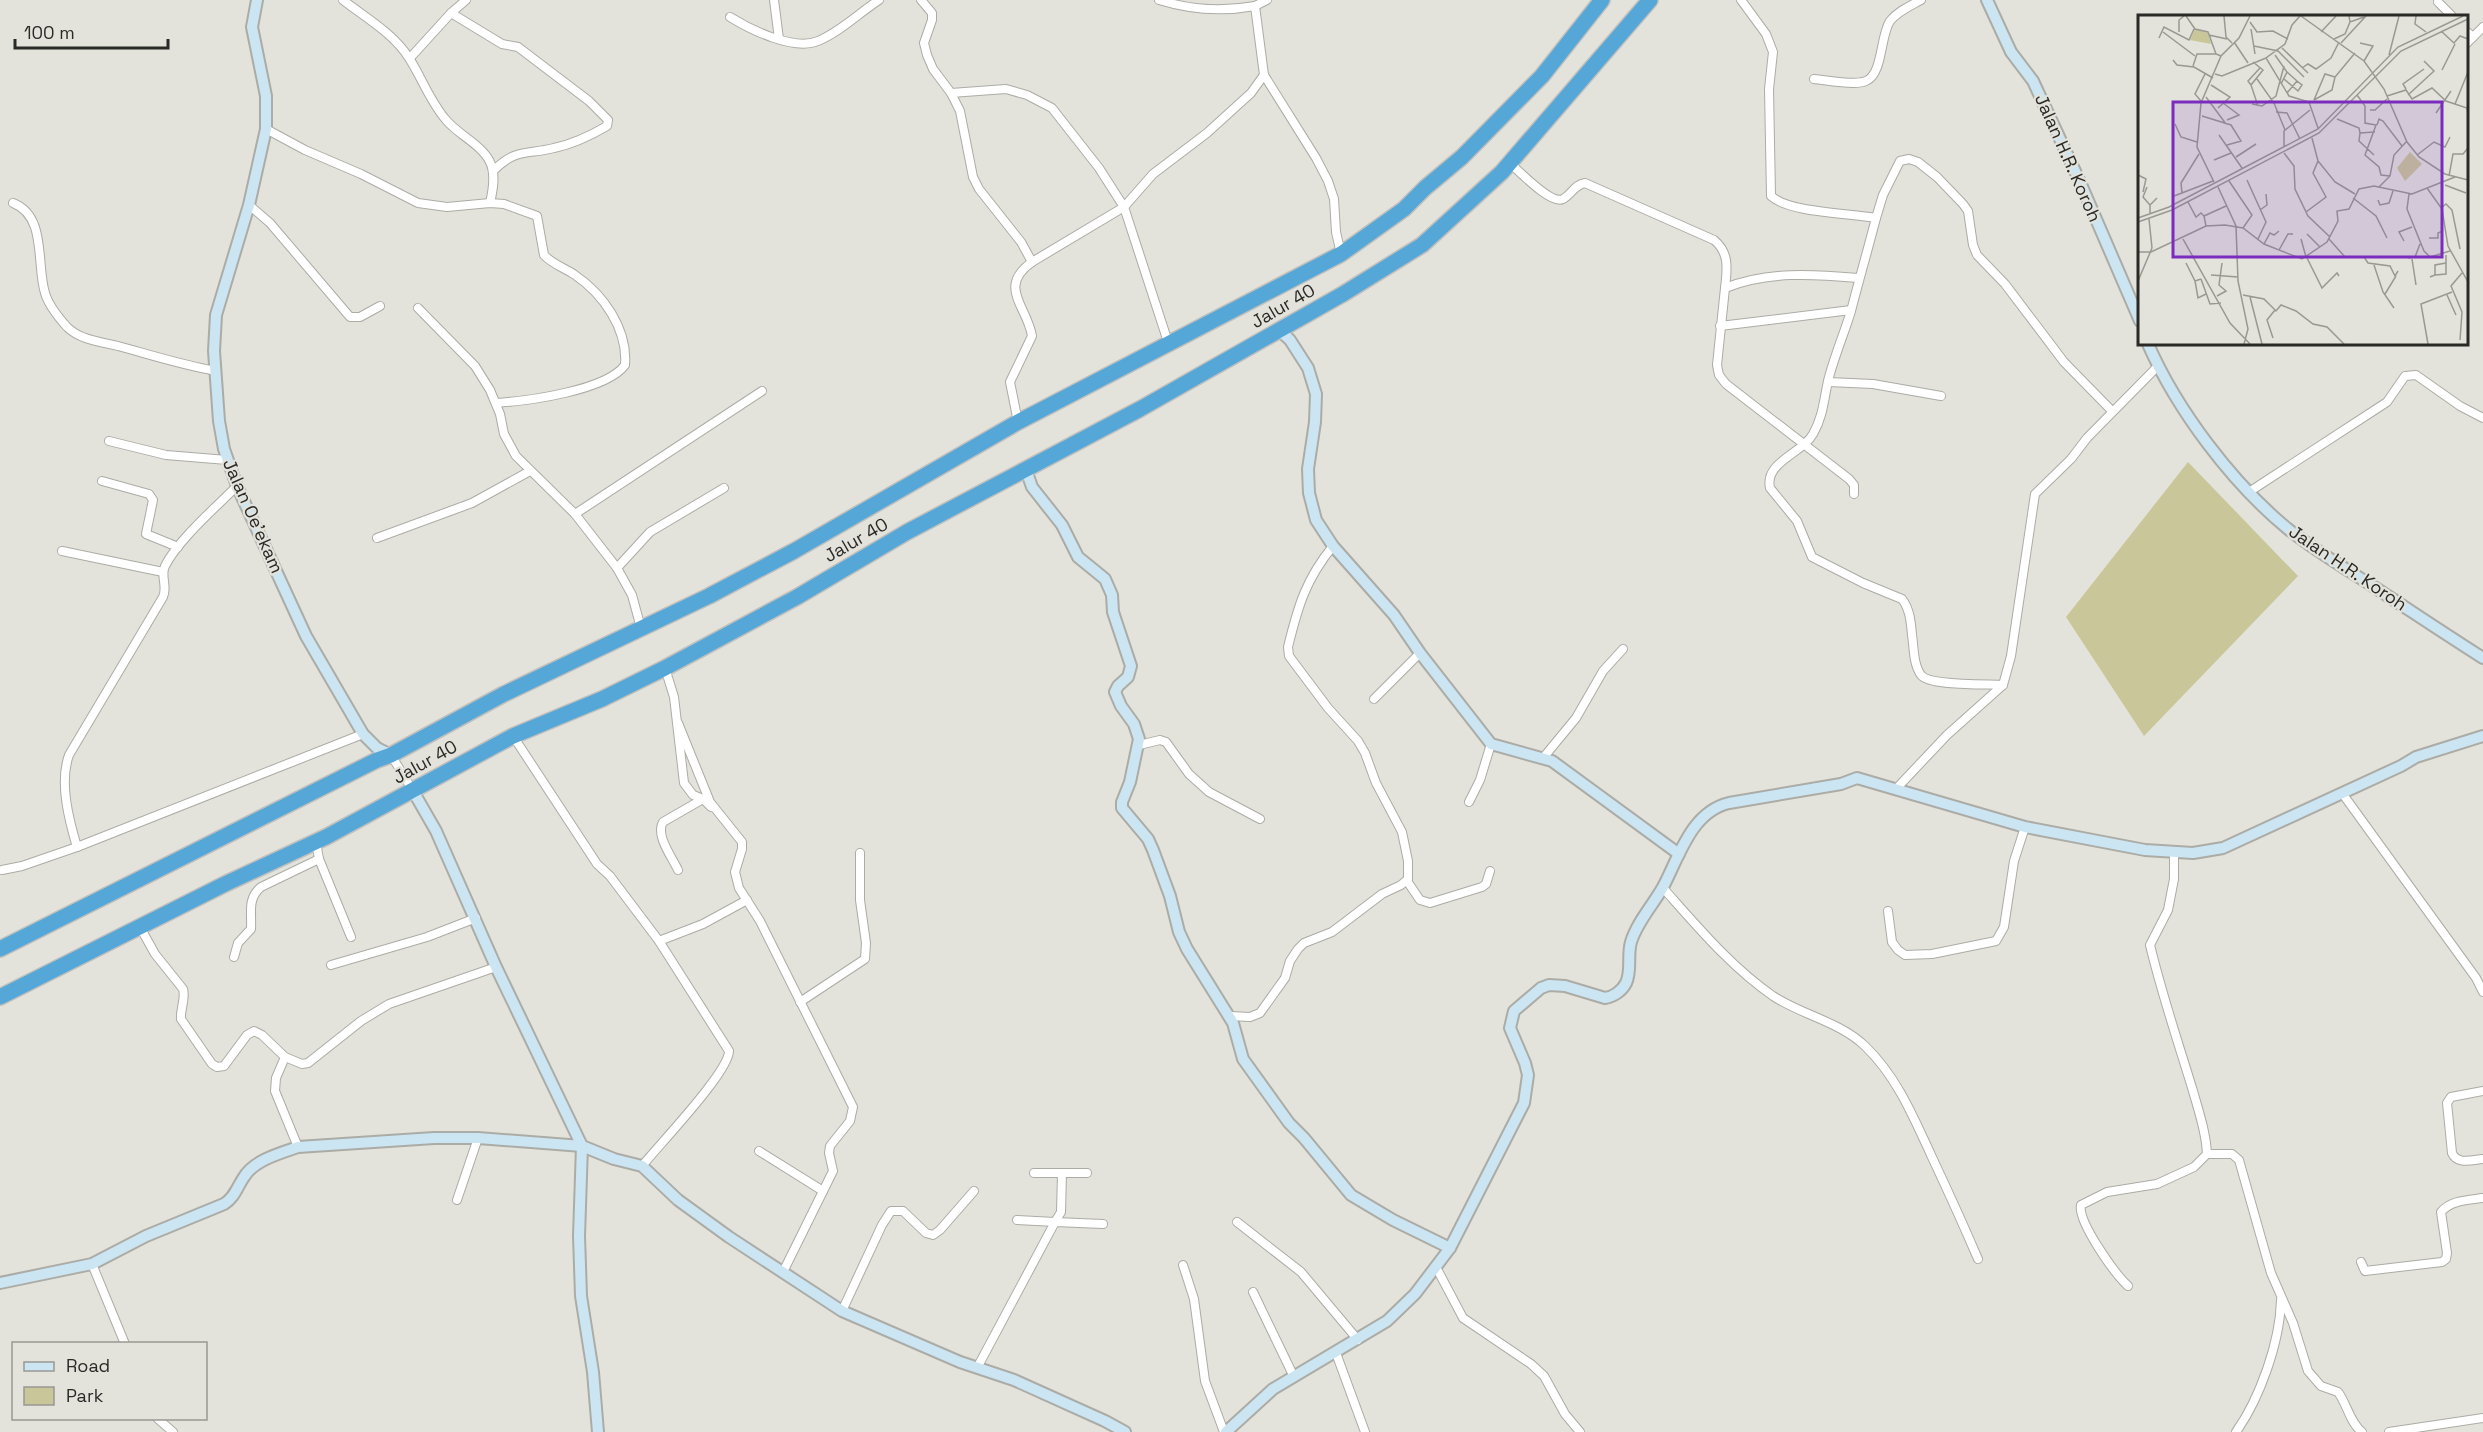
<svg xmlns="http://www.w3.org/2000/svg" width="2483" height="1432" font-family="'Space Grotesk',sans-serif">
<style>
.green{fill:#c9c799}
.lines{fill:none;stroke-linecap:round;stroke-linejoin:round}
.street-casing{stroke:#acaca6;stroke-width:10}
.secondary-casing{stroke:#acaca6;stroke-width:14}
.highway-casing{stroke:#bfbfbe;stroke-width:18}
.street{stroke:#fff;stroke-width:8}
.secondary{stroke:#cce5f3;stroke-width:10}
.highway{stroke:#55a7d8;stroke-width:15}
.labels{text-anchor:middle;stroke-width:4.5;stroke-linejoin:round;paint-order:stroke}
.street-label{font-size:18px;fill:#292926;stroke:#e3e3dc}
.inset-road{fill:none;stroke:#999993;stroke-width:1.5}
.view{fill:#7b2cbf;fill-opacity:0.15;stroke:#7b2cbf;stroke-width:3}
.inset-edge{fill:none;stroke:#292926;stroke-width:3}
</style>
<rect width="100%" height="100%" fill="#e3e3dc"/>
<polygon class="green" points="2188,462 2298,576 2144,736 2066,617"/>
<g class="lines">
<g class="street-casing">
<g id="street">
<path d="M343 0C366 18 393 33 409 58 422 78 430 102 447 121 459 135 482 145 490 162 496 174 493 190 490 203"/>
<polyline points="774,0 779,39"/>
<polyline points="921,0 932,13 932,20 924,43 927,55 933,69 951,93 960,111 973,177 979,189 1021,242 1032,262"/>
<path d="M1159 0C1191 10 1222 12 1255 6L1264 75 1316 158 1328 181 1334 199 1336 232 1341 254"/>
<path d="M1741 0 1766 34 1773 52 1769 89 1771 196C1790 213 1849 213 1876 218 1868 249 1859 280 1851 311 1844 334 1834 357 1828 381 1824 399 1823 417 1813 434 1803 453 1764 462 1770 488L1797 521 1812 557 1863 583 1902 599C1910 609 1911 623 1912 635 1914 647 1913 664 1921 675 1928 686 1988 684 2003 685"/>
<polyline points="2438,2 2452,16"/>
<polyline points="1255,6 1267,0"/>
<path d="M451 13 502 44 518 47 589 101 608 120 607 126C590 136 573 144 554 148 526 155 516 148 493 171"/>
<path d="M730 17C751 30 794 51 818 41 840 32 859 13 879 0"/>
<polyline points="2466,31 2473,37"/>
<polyline points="2466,44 2483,27"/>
<polyline points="410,58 451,13 466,0"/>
<path d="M1814 79C1827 80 1855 86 1866 81 1883 74 1880 36 1890 21 1898 11 1910 6 1921 0"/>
<polyline points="951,93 1006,89 1027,95 1052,108 1099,168 1124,207 1168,342"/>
<path d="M266 129 305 150 361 174 418 203 447 207 490 203 504 204 537 216 544 255C552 264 565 268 575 275 603 294 628 329 625 365 606 391 526 401 496 403"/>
<path d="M1510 163C1519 171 1551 205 1563 199 1572 194 1574 185 1585 183L1714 240C1730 253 1727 270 1725 288"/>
<path d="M13 203C47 216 36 264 45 293 48 304 59 318 67 327 80 340 101 342 118 346 151 355 182 365 216 371"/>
<polyline points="249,205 270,223 350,317 360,317 380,306"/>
<polyline points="1876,218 1883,195 1900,161 1909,159 1918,162 1937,177 1963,204 1968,211 1973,245 1977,255 2005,284 2064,362 2112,411"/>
<polyline points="418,308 475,366 490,390 500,414 504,434 516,456 575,514 617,568 632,595 641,628"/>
<polyline points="1720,326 1851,310"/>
<polyline points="1828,382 1873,384 1941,396"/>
<path d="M1018 422 1010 382 1032 336C1027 306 997 287 1032 262L1124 207 1153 174 1207 133 1251 93 1264 75"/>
<polyline points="109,441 166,455 227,460"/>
<polyline points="102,481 149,494 153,500 146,534 178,547"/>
<polyline points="2249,492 2387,402 2405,376 2416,375 2460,406 2483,418"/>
<path d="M1854 494V485L1849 479 1726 384 1719 375 1717 365 1725 288C1768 271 1813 274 1858 278"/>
<polyline points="575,514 762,391"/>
<polyline points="377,538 472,503 530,471"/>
<polyline points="62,551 163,572"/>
<polyline points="617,568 650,532 724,488"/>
<polyline points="665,668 674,697 684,783 693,795 703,799 711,807"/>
<polyline points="1374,699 1420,653"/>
<polyline points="678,723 710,802 742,842 742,849 735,872 739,888 760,921 853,1107 850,1121 830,1146 829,1153 833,1171 783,1272"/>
<path d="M513 736 597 864 610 876 659 941 729 1051C729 1072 658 1146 642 1166"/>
<polyline points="1139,745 1160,740 1166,742 1189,774 1209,792 1260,819"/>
<polyline points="391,755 413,791"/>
<polyline points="1543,758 1576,718 1603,671 1623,649"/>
<polyline points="1896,789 1947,735 2003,685 2011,656 2035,494 2071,459 2087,438 2158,366"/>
<polyline points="2342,793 2476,978 2483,992"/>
<polyline points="1469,802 1480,780 1491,744"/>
<polyline points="316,842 319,859 351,937"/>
<path d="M77 847C69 820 59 783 69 755L163 597C168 587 160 576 165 566 178 540 216 507 237 486"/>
<path d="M2174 853V879L2168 910 2150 945C2162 995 2178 1042 2193 1091 2199 1112 2206 1133 2207 1154H2232L2239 1160 2271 1273 2293 1323 2308 1371 2321 1386 2338 1392C2347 1404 2350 1423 2362 1432"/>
<polyline points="2,870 22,866 77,847 363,734"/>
<path d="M678 870C672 857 655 835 663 822L703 799"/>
<polyline points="1407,881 1420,900 1430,903 1482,887 1486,884 1490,871"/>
<path d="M1663 888C1697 926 1731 967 1773 996 1802 1015 1840 1022 1865 1046 1897 1077 1913 1116 1931 1155 1947 1189 1963 1224 1978 1259"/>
<polyline points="1888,911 1892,942 1898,950 1905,955 1932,954 1996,941 2004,927 2014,861 2025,827"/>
<path d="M140 927 155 954 183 989C186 999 180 1009 181 1019L212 1064 217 1067 224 1066 247 1035 254 1031 262 1035 285 1057 276 1078 275 1091 298 1147"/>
<polyline points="659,941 703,924 747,900"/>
<path d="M234 957 238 943 251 929C252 912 247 899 261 887L319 859"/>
<polyline points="331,965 427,937 476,918"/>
<polyline points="800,1002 865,959 866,943 860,900 860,853"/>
<path d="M1230 1016 1250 1017 1260 1013 1285 978 1290 961 1298 949 1304 943 1332 932 1382 894 1401 885 1408 879V861L1402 832 1376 783 1365 753 1358 741 1328 708 1289 656 1288 647C1298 606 1306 579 1333 546"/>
<polyline points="285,1057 302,1064 308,1063 361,1021 389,1004 496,967"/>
<path d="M2483 1091 2451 1097 2447 1103 2452 1153C2457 1165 2472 1160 2483 1159"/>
<polyline points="759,1151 823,1191"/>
<polyline points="1034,1173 1087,1173"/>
<polyline points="457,1200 478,1138"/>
<polyline points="1017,1220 1055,1222 1061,1212 1062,1173"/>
<polyline points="1237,1222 1301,1272 1358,1340"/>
<path d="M2361 1262 2365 1271 2442 1262 2446 1259 2447 1253 2441 1212C2451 1200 2469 1200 2483 1198"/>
<polyline points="92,1264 125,1344"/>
<polyline points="1183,1265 1194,1299 1205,1381 1224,1432"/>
<polyline points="1436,1267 1463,1318 1531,1364 1544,1376 1565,1414 1580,1432"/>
<path d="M2128 1286C2115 1274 2077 1221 2081 1205L2107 1192 2157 1184 2194 1167 2207 1154"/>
<polyline points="1253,1292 1294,1377"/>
<polyline points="842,1311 882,1225 891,1211 903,1211 926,1233 933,1235 940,1230 974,1191"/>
<polyline points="1336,1353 1365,1432"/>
<polyline points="977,1368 1055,1222 1103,1224"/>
<polyline points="157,1418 173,1432"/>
<path d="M2236 1432C2260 1398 2280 1342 2281 1300"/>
<polyline points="2389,1432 2483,1418"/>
</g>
</g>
<g class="secondary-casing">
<g id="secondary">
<polyline points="257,0 252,27 266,96 266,129 249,205 216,315 214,351 219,421 224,449 237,486 306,636 363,734 377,748 391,755"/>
<polyline points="1987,0 2011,52 2033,81 2080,182 2140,321"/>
<polyline points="1278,329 1290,340 1308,368 1316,394 1315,422 1308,469 1309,493 1316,520 1333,546 1394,615 1420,653 1491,744 1552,761 1679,854"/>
<path d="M2148 344C2177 410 2232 483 2288 529 2314 550 2343 567 2371 585 2408 609 2445 634 2483 658"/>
<polyline points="1026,470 1032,487 1062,525 1078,557 1105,579 1112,595 1113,612 1131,666 1128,677 1118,686 1115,692 1121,706 1134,724 1139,739 1130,782 1122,802 1122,808 1148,839 1153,850 1170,896 1179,932 1187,949 1233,1023 1243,1059 1289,1123 1304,1138 1351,1195 1393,1220 1450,1248"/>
<polyline points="413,791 436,831 496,967 582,1146 579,1236 581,1296 593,1372 598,1432"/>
<path d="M0 1283 92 1264 146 1236 224 1204C235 1197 237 1187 244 1177 254 1160 281 1153 298 1147L434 1138H478L582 1146 614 1159 642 1166 678 1200 729 1237 842 1311 960 1362 1014 1380 1105 1421 1125 1432"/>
<path d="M1226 1432 1273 1389 1387 1321 1415 1294 1450 1248 1524 1103 1528 1075 1525 1063 1510 1028 1514 1011 1541 988 1549 985 1565 986 1605 998C1613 997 1622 991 1626 983 1632 971 1627 955 1631 942 1637 922 1653 905 1663 887 1679 857 1691 812 1729 803L1841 784 1857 778 2025 827 2145 850 2193 853 2223 848 2401 766 2416 757 2483 736"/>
</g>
</g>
<g class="highway-casing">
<g id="highway">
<polyline points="0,949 377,760 391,755 504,694 709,596 794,551 1018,422 1341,254 1404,209 1425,188 1462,157 1542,76 1602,0"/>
<polyline points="0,997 225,884 326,837 513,736 602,699 665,668 797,597 907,532 1140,409 1343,294 1422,245 1502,172 1650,0"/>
</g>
</g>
<use href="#street" class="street"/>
<use href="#secondary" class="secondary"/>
<use href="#highway" class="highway"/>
</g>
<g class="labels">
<g class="street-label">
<text transform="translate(2068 158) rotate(66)" y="6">Jalan H.R. Koroh</text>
<text transform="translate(1283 306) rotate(-30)" y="6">Jalur 40</text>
<text transform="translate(253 516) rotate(66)" y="6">Jalan Oe'ekam</text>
<text transform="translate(856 540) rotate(-30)" y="6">Jalur 40</text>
<text transform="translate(2348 568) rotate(34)" y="6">Jalan H.R. Koroh</text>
<text transform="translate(425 762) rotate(-29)" y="6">Jalur 40</text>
</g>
</g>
<g transform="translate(2138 15)">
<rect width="330" height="330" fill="#e3e3dc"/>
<path d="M57 14 70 18 73 29 52 25ZM272 137 284 149 267 166 259 153Z" fill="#c9c799"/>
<path class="inset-road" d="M48 1 57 14 70 17 78 39 83 41M86 1 88 22 94 28M162 1 154 10 147 29 128 43 151 81 171 87 180 113M163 1 226 46 246 74 269 127 281 142 307 159 330 165M211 1 212 7 226 2M278 1 277 9 288 17M112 7 119 17 135 16 150 24M113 14 117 39M303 16 316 28 322 21 330 24M25 17 57 41M41 17V5L46 1M183 17 198 1M71 20 89 24M21 23 26 12 51 25 56 14M196 24 207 19 212 7M96 27 110 48M203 28 228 1M222 28 235 31 226 46M116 31 140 36 166 62M144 33 170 58M137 40 149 57 143 69M251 40 261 1M35 45 39 50 56 52 75 63M115 47 125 55 113 70 120 91M55 51 59 39H78M164 53 170 49 178 54 193 43 201 27M304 55 317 29M77 59 84 61 128 43M119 64 136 88 147 115M146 64 160 76 164 70 159 66M73 70 92 82 80 93M113 70 110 66 122 53M268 74 265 69 286 54M149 78 159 66 149 57M219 80 227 91V108L238 110 227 140 241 152 243 160 252 161M270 80 296 56 286 46M249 81 268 75 274 84 294 73 308 86 329 93 330 98M68 82 88 109M176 85 194 75 197 62 217 38M176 85 187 59 197 62M63 86 57 79 67 59M85 88 101 100 89 105M114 89 124 91 138 81 146 51M317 89 330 57M232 95H237L249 84M138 97 149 98 162 124M298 98 313 76M64 101 93 110 103 126 89 130M199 104 221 113 222 118M37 109 43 122 59 127M239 110 241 104 245 106 264 131M81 120 104 153M174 123 180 146 197 167 217 179M146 132V116L172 95M146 138 156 151 157 174 170 201 192 222M236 140 221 126 222 118 237 117M279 140 296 127 307 132 312 122M98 142 118 129M76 145 93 138M0 160 8 164 5 177M311 161 315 139H325L330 133M109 165 128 207 120 224M91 166 114 200 105 213M76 167 59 132 63 88 83 41 101 23 112 1M307 170 328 178M9 172 5 182 12 190M80 172 98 211 100 266 110 314 106 329M241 172 252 161 256 140 269 126M289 173 304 194 310 231 330 267M44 178 43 168 61 139M271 179 269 194 286 236 292 242 312 236M36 181 75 166M215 183 238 201 249 223M240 185 242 190 251 188 255 176M50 187 58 202 63 198 66 201 68 211M303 193 308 189 314 195 322 234M122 195 129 190 128 179M168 197 188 182 175 158 180 146M12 199V190L19 183M66 201 88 191M0 203 31 192 180 114 260 32 325 1M0 207 34 195 181 118 263 36 330 4M169 219 182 232M291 223H300V218L305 216M45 224 92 308 112 329M163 224 168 242M191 224 207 242H226L230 248 252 251 257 261 260 256M266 226 261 217 274 212M126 229 132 218 136 220 141 216M141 235 150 219H155M0 237H13L68 211 87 210 105 213 126 229 164 244 189 227 200 206 199 196 211 194 221 174 236 171 274 179 317 162M168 241 184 273 199 258 201 261M270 243 277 242 282 229M274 244 278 270M48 248 57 266M236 250 245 277 256 293M73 260 100 262M297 260 308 259V240M292 262 297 260V250L308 248M63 264 72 289 83 288M63 264 57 266 60 283 68 279M0 266 14 233 11 204M247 279 258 261M105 280 126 284 138 296 143 290 158 296 175 309 189 312 206 329M309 280 318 300M79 281 88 276 81 270 84 248M112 282 124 329M135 323 129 305 137 295M322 325 324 297 313 271 324 258M290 329 283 289 314 277"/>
<path class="view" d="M35 87H304V242H35Z"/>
<rect width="330" height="330" class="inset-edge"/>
</g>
<rect x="12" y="1342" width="195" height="78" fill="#e3e3dc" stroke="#999993" stroke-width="1.5"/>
<rect x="24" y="1362" width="30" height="9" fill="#cce5f3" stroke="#999993" stroke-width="1.5"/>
<text x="66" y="1372" font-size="18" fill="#292926">Road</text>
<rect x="24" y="1387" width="30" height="18" fill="#c9c799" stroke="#999993" stroke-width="1.5"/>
<text x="66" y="1402" font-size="18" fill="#292926">Park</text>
<path d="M15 39v9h153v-9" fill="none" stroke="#292926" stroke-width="3"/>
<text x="24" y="39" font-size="18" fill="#292926" stroke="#e3e3dc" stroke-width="4.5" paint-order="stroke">100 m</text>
</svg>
